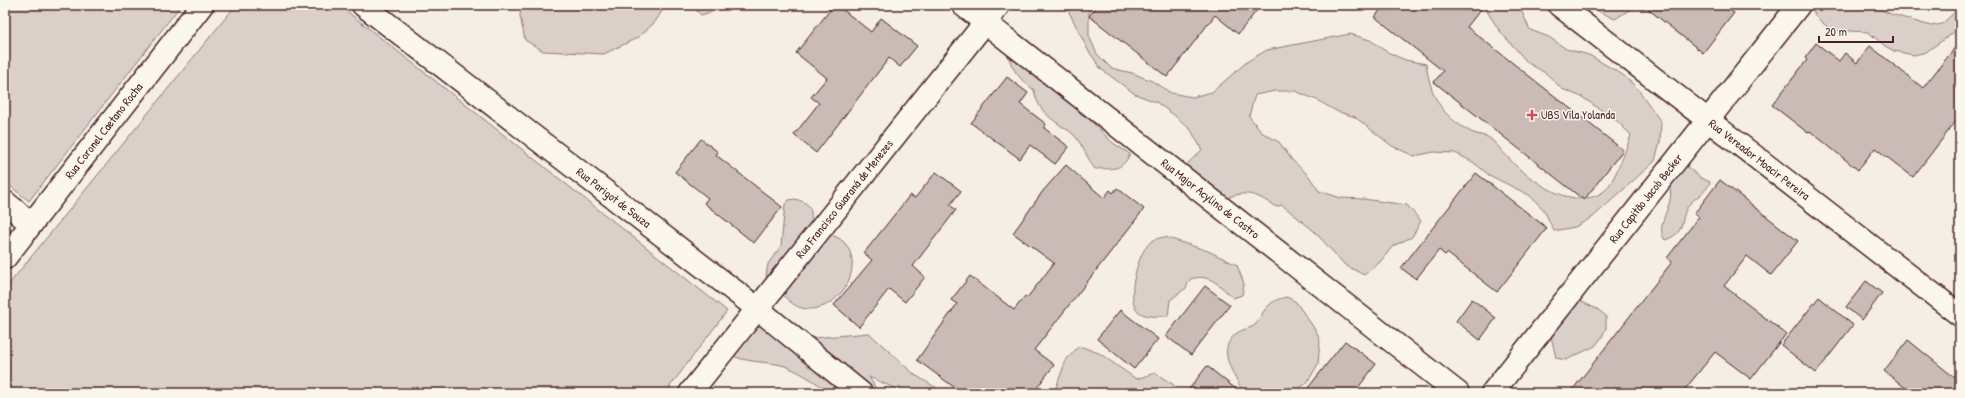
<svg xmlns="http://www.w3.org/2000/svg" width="1965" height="398" font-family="'Patrick Hand',sans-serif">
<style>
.green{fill:#dbd0c9;stroke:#92787a}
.building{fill:#cabbb6;stroke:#4a1f2b}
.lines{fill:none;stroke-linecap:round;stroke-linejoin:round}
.minor-casing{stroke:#4a1f2b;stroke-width:25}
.minor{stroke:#fbf7ec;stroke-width:22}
.poi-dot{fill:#d1495b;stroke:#fbf7ec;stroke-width:1.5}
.labels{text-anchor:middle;stroke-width:3;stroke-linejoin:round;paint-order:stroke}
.poi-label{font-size:12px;fill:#4a1f2b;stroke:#fbf7ec;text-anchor:start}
.street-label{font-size:12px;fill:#4a1f2b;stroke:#fbf7ec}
</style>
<rect width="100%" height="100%" fill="#f4eee4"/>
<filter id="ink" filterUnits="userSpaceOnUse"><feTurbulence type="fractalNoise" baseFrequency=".025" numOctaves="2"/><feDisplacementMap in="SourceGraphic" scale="8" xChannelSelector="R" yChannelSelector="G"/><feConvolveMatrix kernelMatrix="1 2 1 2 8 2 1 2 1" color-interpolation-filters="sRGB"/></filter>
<g filter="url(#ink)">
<g class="green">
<polygon points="5,5 181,5 29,201 5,182"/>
<polygon points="236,5 339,5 727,311 665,393 5,393 5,289"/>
<polygon points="521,5 666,5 655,22 639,37 604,54 543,51 525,40 520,16"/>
<polygon points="691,5 721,5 721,9 701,15"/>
<path d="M1062 5H1089V36L1097 54 1111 68 1132 73 1152 81 1171 93 1192 97 1212 92 1248 61 1267 50 1350 34 1370 40 1387 52 1405 60 1426 64C1431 96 1440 115 1471 132 1477 135 1486 135 1491 139 1500 148 1507 157 1516 166 1537 184 1575 211 1603 192 1613 186 1627 147 1631 135L1616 120 1582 97 1562 89 1547 74 1528 63 1499 30 1483 5H1524L1522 12 1530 30 1549 37 1566 49 1589 55 1623 75 1638 89 1661 122 1660 142 1655 161 1593 217 1575 227 1554 231 1544 210 1529 195 1489 175 1473 162 1455 153 1434 152 1414 156 1392 146 1355 117 1336 111 1317 100 1295 91H1275L1255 95 1249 116 1261 132 1279 142 1292 160 1308 175 1319 191 1341 198 1363 199 1407 205 1421 221 1412 237 1393 246 1380 262 1364 275 1345 265 1314 231 1282 205 1276 207C1253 192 1246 190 1221 200L1189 179 1186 165 1202 150 1191 130 1174 115 1156 102 1135 94 1101 69 1088 50 1069 12Z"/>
<polygon points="1590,5 1633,5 1634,7 1615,19 1596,10"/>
<polygon points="1812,5 1869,5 1891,14 1931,26 1942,24 1960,7 1960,28 1926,52 1914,55 1894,51 1885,46 1868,32 1831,30 1815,16"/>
<path d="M1014 52 1073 105 1081 114 1089 119 1113 143 1130 154C1121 172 1113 168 1095 169 1087 158 1083 145 1074 135 1068 129 1061 127 1056 122 1043 113 1037 105 1034 90 1021 80 1012 71 1008 55Z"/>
<path d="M1682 163 1701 178 1710 182C1706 194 1695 196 1688 206 1679 220 1687 233 1665 240 1653 224 1677 204 1669 186Z"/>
<path d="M795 199C821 206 804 216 817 227 826 235 840 235 847 246 865 274 833 316 802 308 793 306 786 298 780 292 775 287 769 282 766 276L768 264 781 246 785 204 789 200Z"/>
<path d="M1165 237 1208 251 1237 265 1244 284 1242 295 1233 298C1219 285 1210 273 1190 279L1186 288 1170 300 1168 316C1159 316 1147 318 1139 312 1125 301 1137 258 1147 246 1152 239 1158 238 1165 237Z"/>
<path d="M1287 297 1296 302 1316 331 1320 341 1318 364 1307 383 1292 393H1243C1235 373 1214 351 1237 333 1242 329 1251 329 1256 324 1258 322 1259 319 1261 316 1267 305 1274 299 1287 297Z"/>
<polygon points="1575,299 1597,309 1606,316 1606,328 1602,337 1595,346 1566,360 1556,358 1551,336 1546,327"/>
<path d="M764 323 791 340 869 333 915 375 945 393H906L869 377 875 387 874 393H825L824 388C812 380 798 371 785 366 769 361 743 363 730 354L748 325Z"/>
<polygon points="1079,346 1099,353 1136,379 1155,373 1174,385 1170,393 1113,393 1104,389 1096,393 1054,393 1066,360"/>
</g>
<g class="building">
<polygon points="834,5 837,5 871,32 881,18 917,46 900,67 889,58 816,153 794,135 819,103 811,97 827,78 796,53"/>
<polygon points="1098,5 1261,5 1238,34 1215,15 1167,77 1089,16"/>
<polygon points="1384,5 1484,5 1467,27 1623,150 1584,200 1434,82 1443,71 1375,17"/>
<polygon points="1643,5 1723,5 1734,13 1703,53"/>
<polygon points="1960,41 1960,116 1913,177 1875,148 1858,170 1810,131 1808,133 1772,105 1807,60 1805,58 1816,43 1839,61 1845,53 1857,63 1870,46 1923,88"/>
<polygon points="1007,77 1028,93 1020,104 1046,124 1044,128 1069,147 1055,164 1030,145 1020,159 971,123"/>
<polygon points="701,139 718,152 716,155 782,207 754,243 704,203 708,198 675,172"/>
<polygon points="1066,165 1104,198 1110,190 1113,193 1117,188 1144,209 1034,350 1054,365 1033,393 962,393 917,360 957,304 951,300 970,276 1014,310 1025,296 1027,298 1054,263 1013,233 1043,191"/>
<polygon points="936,172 961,191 950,205 956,210 913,266 925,277 905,302 889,289 859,327 834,305 872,260 864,253 910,195 915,198"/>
<polygon points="1476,173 1547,228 1497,292 1447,253 1445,255 1439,250 1416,279 1401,268"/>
<polygon points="1720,180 1798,241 1771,275 1747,256 1724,286 1786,334 1751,379 1715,352 1682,393 1570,393 1672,262 1667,258 1699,217 1694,214"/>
<polygon points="1866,281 1882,293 1862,320 1846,307"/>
<polygon points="1205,286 1230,305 1191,355 1166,336"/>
<polygon points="1819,297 1853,325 1816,373 1781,345"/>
<polygon points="1472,299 1496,318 1480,340 1456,321"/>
<polygon points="1120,310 1158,339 1134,369 1097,339"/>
<polygon points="1908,340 1960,382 1960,393 1912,393 1884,371"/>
<polygon points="1345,341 1376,364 1354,393 1304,393"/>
<polygon points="1207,366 1241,393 1186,393"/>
</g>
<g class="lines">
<g class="minor-casing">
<g id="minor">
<path id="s1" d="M363 5 758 309 861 393"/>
<path id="s2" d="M963 5 1458 393"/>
<path id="s3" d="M1559 5 1960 315"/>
<polyline points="5,202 31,224"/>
<path id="s4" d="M5 258 202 5"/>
<path id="s5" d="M690 393 999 5"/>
<path id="s6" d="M1492 393 1799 5"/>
</g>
</g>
<use href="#minor" class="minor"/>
</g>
</g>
<path class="poi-dot" d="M1530 109h4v4h4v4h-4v4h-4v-4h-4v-4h4z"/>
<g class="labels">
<g class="poi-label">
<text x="1541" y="119">UBS Vila Yolanda</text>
</g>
<g class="street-label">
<text dy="4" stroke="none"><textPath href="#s4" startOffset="161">Rua Coronel Caetano Rocha</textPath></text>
<text dy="4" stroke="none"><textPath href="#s3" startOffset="253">Rua Vereador Moacir Pereira</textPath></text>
<text dy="4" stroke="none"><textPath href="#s1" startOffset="316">Rua Parigot de Souza</textPath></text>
<text dy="4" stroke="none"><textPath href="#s5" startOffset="248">Rua Francisco Guaraná de Menezes</textPath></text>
<text dy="4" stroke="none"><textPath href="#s2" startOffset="314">Rua Major Acylino de Castro</textPath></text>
<text dy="4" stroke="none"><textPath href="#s6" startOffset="248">Rua Capitão Jacob Becker</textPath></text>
</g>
</g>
<rect width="1965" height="398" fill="none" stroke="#fbf7ec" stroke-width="20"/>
<rect x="10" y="10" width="1945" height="378" fill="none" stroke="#4a1f2b" stroke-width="1.5" filter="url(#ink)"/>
<path d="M1819 36v6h74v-6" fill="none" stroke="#4a1f2b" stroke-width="2"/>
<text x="1825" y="36" font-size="12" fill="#4a1f2b" stroke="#fbf7ec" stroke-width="3" paint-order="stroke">20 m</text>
</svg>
